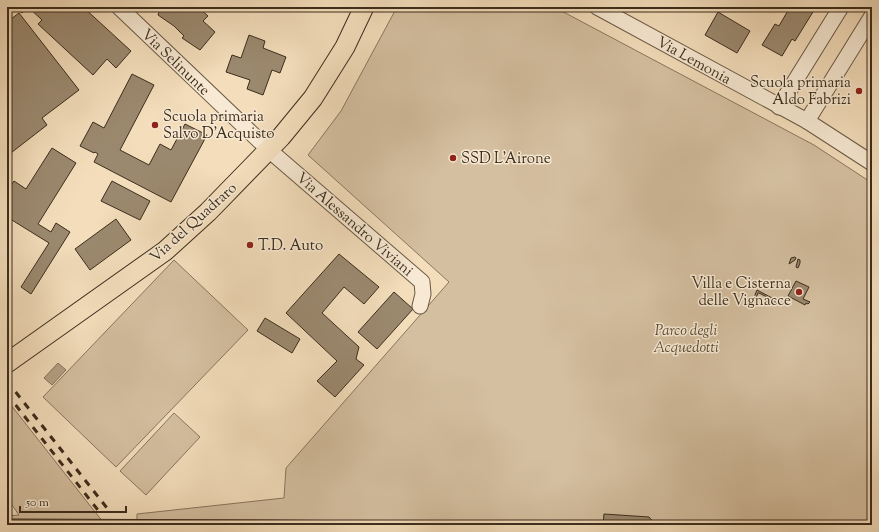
<svg xmlns="http://www.w3.org/2000/svg" width="879" height="532" font-family="'Sorts Mill Goudy',serif">
<style>
.green{fill:#d4bfa0;stroke:#88765e}
.water{fill:#b5a185;stroke:#85735b}
.building{fill:#9b896f;stroke:#3c2d1d}
.lines{fill:none;stroke-linecap:round;stroke-linejoin:round}
.minor-casing{stroke:#6a5944;stroke-width:17}
.major-casing{stroke:#3c2d1d;stroke-width:21}
.minor{stroke:#f7e9d3;stroke-width:15}
.major{stroke:#f3ddbb;stroke-width:19}
.rail{stroke:#3c2d1d;stroke-width:3;stroke-dasharray:7 7;stroke-linecap:butt}
.poi-dot{fill:#8f2418;stroke:#f7e9d3;stroke-width:1.5}
.labels{text-anchor:middle;stroke-width:3;stroke-linejoin:round;paint-order:stroke}
.street-label{font-size:15px;fill:#3c2d1d;stroke:#f7e9d3}
.poi-label{font-size:15px;fill:#3c2d1d;stroke:#f7e9d3;text-anchor:start}
.park-label{font-size:15px;font-style:italic;fill:#5a4a37;stroke:#f7e9d3}
</style>
<rect width="100%" height="100%" fill="#f3ddbb"/>
<filter id="stains"><feTurbulence type="fractalNoise" baseFrequency=".005" numOctaves="4"/><feColorMatrix values="0 0 0 0 .2 0 0 0 0 .09 0 0 0 0 .02 0 0 0 .5 -.17"/></filter>
<radialGradient id="worn" r=".72"><stop offset=".6" stop-color="#630" stop-opacity="0"/><stop offset="1" stop-color="#630" stop-opacity=".3"/></radialGradient>
<g class="green">
<polygon points="397,7 554,7 814,145 872,183 872,525 137,525 137,514 284,498 286,468 449,282 308,155 341,111"/>
<polygon points="174,260 248,330 116,467 43,397"/>
<polygon points="7,400 99,517 107,525 7,525 7,516 19,515 7,498"/>
<polygon points="174,413 200,437 146,495 120,471"/>
</g>
<polygon class="water" points="58,363 66,370 52,385 44,378"/>
<g class="building">
<polygon points="15,7 27,7 22,13"/>
<polygon points="28,7 83,7 131,51 116,68 107,59 93,75 38,24 42,20"/>
<polygon points="154,7 188,7 191,10 193,7 198,7 208,16 203,21 215,32 200,50 182,38 184,36 174,26 158,15 159,12"/>
<polygon points="790,7 816,7 795,41 792,39 782,56 762,45 775,24 779,26"/>
<polygon points="718,12 750,31 737,53 705,35"/>
<polygon points="19,13 79,90 42,118 47,125 7,156 7,22"/>
<polygon points="249,35 265,41 263,48 286,57 280,73 272,70 263,95 247,89 250,80 226,72 232,55 241,58"/>
<polygon points="132,74 154,85 120,150 149,165 160,144 171,150 185,124 207,135 171,202 94,162 98,154 95,152 94,153 80,146 93,122 104,128"/>
<polygon points="52,148 76,163 38,224 51,232 56,223 70,232 31,294 21,287 49,243 7,217 7,192 14,181 26,189"/>
<polygon points="112,181 150,201 140,220 101,201"/>
<polygon points="116,219 131,240 90,270 75,249"/>
<polygon points="339,254 379,287 364,304 344,287 322,313 359,347 356,359 364,365 335,397 317,381 337,361 286,313"/>
<polygon points="795,257 796,258 795,260 789,264 791,258"/>
<polygon points="798,259 800,260 800,263 798,268 796,267"/>
<polygon points="796,281 809,287 803,299 810,302 808,304 806,303 805,305 788,296"/>
<polygon points="757,290 774,299 775,298 777,299 774,305 771,303 772,302 768,299 767,297 759,293 758,293 756,298 754,297"/>
<polygon points="394,292 413,309 377,349 358,332"/>
<polygon points="265,318 300,339 292,353 257,331"/>
<polygon points="604,514 649,517 656,525 603,525"/>
<polygon points="7,519 267,520 383,521 383,525 7,524"/>
<polygon points="383,521 432,525 383,525"/>
</g>
<g class="lines">
<g class="minor-casing">
<g id="minor">
<polyline points="119,7 269,150 422,282 423,294 420,306"/>
<polyline points="597,7 807,121 872,163"/>
<polyline points="779,107 841,7"/>
<polyline points="807,121 872,16"/>
</g>
</g>
<g class="major-casing">
<polyline id="major" points="7,363 165,251 208,212 281,137 313,98 345,47 364,7"/>
</g>
<use href="#minor" class="minor"/>
<use href="#major" class="major"/>
<g class="rail">
<polyline points="7,381 107,508"/>
<polyline points="7,394 101,514"/>
</g>
</g>
<g class="poi-dot">
<circle cx="859" cy="91" r="4"/>
<circle cx="155" cy="125" r="4"/>
<circle cx="453" cy="158" r="4"/>
<circle cx="250" cy="245" r="4"/>
<circle cx="799" cy="292" r="4"/>
</g>
<g class="labels">
<g class="street-label">
<text transform="translate(694 60) rotate(29)" y="5">Via Lemonia</text>
<text transform="translate(176 62) rotate(44)" y="5">Via Selinunte</text>
<text transform="translate(193 222) rotate(-42)" y="5">Via del Quadraro</text>
<text transform="translate(355 224) rotate(41)" y="5">Via Alessandro Viviani</text>
</g>
<g class="poi-label">
<text x="851" y="87" text-anchor="end">Scuola primaria<tspan x="851" dy="17">Aldo Fabrizi</tspan></text>
<text x="163" y="121">Scuola primaria<tspan x="163" dy="17">Salvo D'Acquisto</tspan></text>
<text x="461" y="163">SSD L'Airone</text>
<text x="258" y="250">T.D. Auto</text>
<text x="791" y="288" text-anchor="end">Villa e Cisterna<tspan x="791" dy="17">delle Vignacce</tspan></text>
</g>
<g class="park-label">
<text x="686" y="335">Parco degli<tspan x="686" dy="17">Acquedotti</tspan></text>
</g>
</g>
<rect width="879" height="532" fill="none" stroke="#f3ddbb" stroke-width="24"/>
<rect x="8" y="8" width="863" height="516" fill="none" stroke="#3c2d1d" stroke-width="2"/>
<rect x="12" y="12" width="855" height="508" fill="none" stroke="#3c2d1d"/>
<path d="M20 506v6h106v-6" fill="none" stroke="#3c2d1d" stroke-width="2"/>
<text x="26" y="506" font-size="12" fill="#3c2d1d" stroke="#f7e9d3" stroke-width="3" paint-order="stroke">50 m</text>
<rect width="100%" height="100%" filter="url(#stains)"/>
<rect width="100%" height="100%" fill="url(#worn)"/>
</svg>
